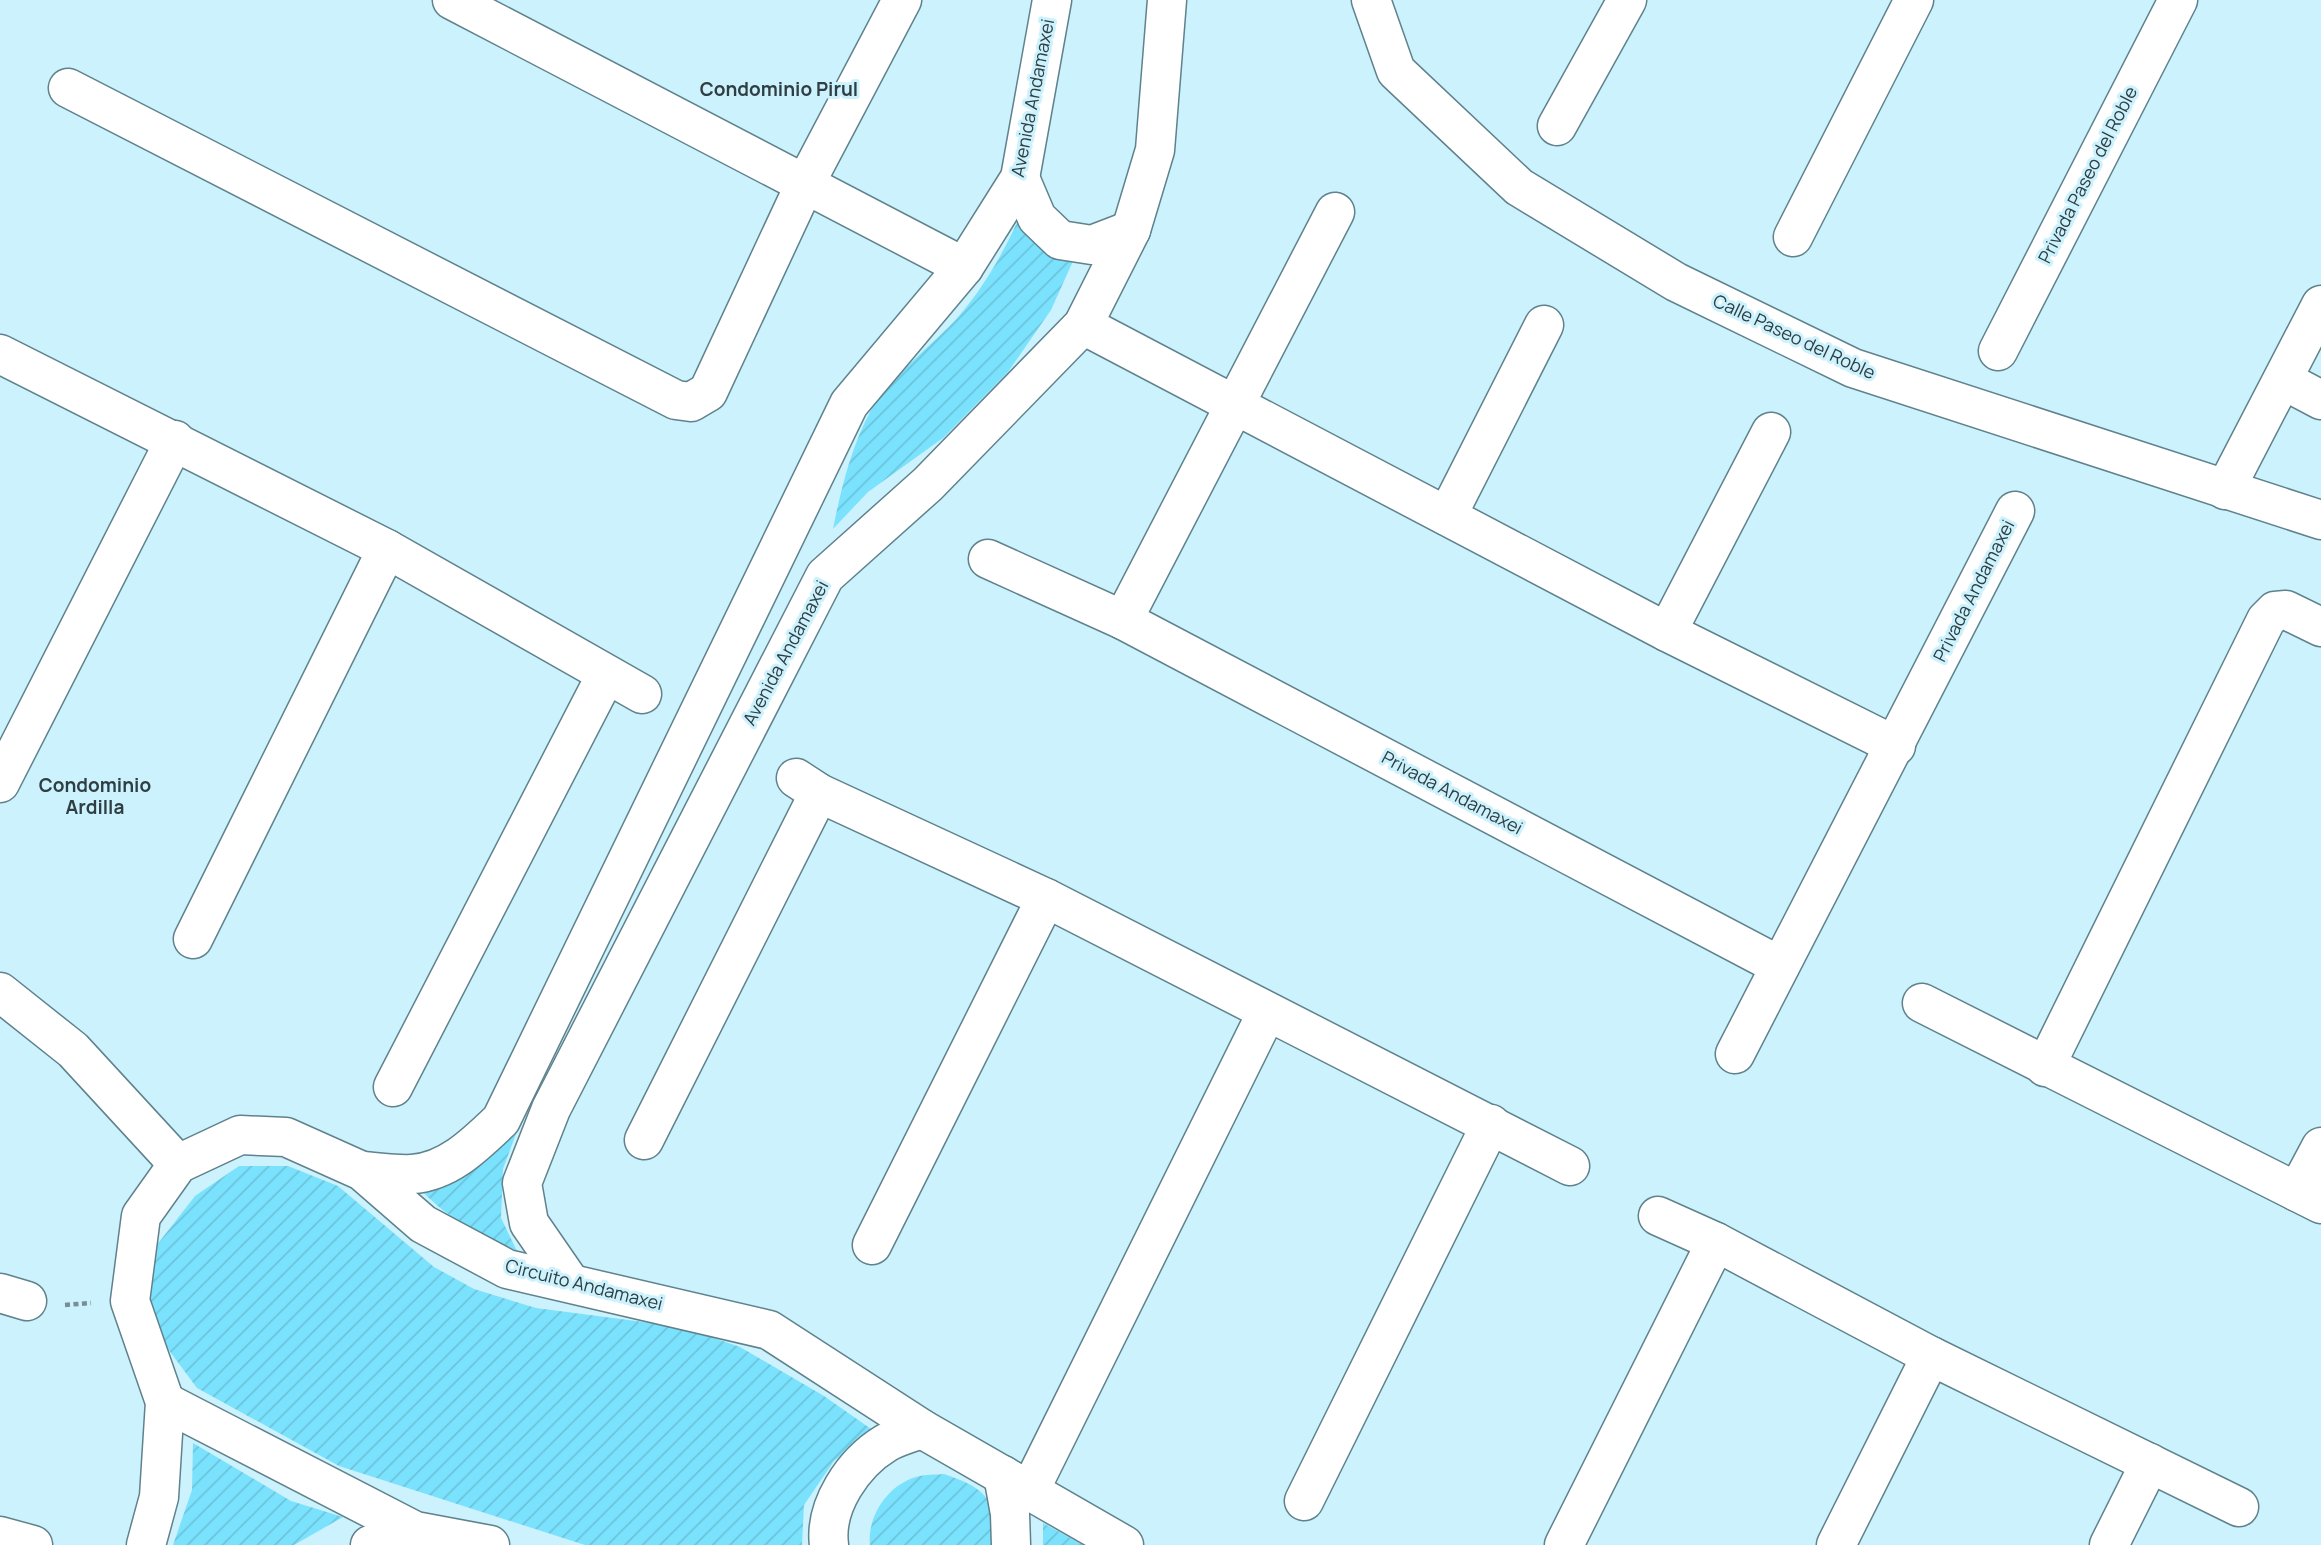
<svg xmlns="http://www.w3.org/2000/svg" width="2321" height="1545" font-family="Manrope,sans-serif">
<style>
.garden{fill:url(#garden-furrows)}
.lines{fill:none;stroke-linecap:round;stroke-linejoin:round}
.minor-casing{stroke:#5f828c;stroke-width:41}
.tertiary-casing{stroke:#5f828c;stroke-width:41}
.path{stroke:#768f96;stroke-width:4.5;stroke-dasharray:5 3.5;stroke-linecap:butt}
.minor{stroke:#fff;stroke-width:38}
.tertiary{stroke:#fff;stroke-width:38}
.labels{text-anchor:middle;stroke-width:6;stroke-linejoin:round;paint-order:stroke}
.street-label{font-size:18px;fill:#2f3e42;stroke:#ccf2fd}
.neighbourhood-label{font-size:19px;font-weight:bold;fill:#2f3e42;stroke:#ccf2fd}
</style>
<defs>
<pattern id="garden-furrows" width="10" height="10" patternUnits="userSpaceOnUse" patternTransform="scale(1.75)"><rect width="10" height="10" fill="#7be2fe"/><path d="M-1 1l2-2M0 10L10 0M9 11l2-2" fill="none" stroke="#6bc3db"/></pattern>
</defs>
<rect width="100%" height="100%" fill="#ccf2fd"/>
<g class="garden">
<path d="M1024 207 1078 250 1051 310 1008 372 943 438 868 492 833 529C841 489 851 448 870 412 888 378 932 346 958 317 986 285 1007 246 1024 207Z"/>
<path d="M517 1131 503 1169 501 1218 517 1251C479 1233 444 1218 417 1185L485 1159Z"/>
<polygon points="239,1166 288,1166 338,1186 434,1267 474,1289 536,1308 682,1327 740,1347 824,1396 874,1431 834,1461 804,1505 802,1545 585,1545 339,1466 197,1388 165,1345 147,1295 156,1246 195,1196"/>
<polygon points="193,1443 291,1501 343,1517 294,1545 173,1545 192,1490"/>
<path d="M944 1474C992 1490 990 1500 1005 1545H870C867 1516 888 1485 916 1477 925 1474 936 1475 944 1474Z"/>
<polygon points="1043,1523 1083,1545 1043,1545"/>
</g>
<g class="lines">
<g class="minor-casing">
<g id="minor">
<polyline points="452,0 964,267"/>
<polyline points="1371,0 1396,71 1519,187 1676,282 1853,368 2321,520"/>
<polyline points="68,88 676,400 691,402 708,392 804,186 902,0"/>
<polyline points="1557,126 1627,0"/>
<polyline points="1335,212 1123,620 1780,966"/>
<polyline points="1793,237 1914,0"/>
<polyline points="1083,325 1667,632 1896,746"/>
<polyline points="1998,351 2178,0"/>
<polyline points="0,354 387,549 642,694"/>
<polyline points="2283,380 2321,400"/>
<polyline points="2225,490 2321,305"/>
<polyline points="1447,516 1544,325"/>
<polyline points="988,559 1123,620"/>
<polyline points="1667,632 1771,432"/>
<polyline points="796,778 819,793 1046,898 1570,1166"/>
<polyline points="0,783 175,440"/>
<polyline points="193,939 387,549"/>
<polyline points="0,992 73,1050 178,1164"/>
<polyline points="1922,1003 2321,1204"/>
<polyline points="1735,1054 2015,511"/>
<polyline points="2045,1067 2266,620 2275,611 2286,610 2321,627"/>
<polyline points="393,1087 606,675"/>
<polyline points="644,1140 819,793"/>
<polyline points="2297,1192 2321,1147"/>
<polyline points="1658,1216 1716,1242 1931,1356 2239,1507"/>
<polyline points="872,1245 1046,898"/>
<polyline points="0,1293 27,1301"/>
<polyline points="1030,1490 1267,1012"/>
<polyline points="1304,1501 1491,1124"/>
<polyline points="0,1536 33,1545"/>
<polyline points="1564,1545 1716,1242"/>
<polyline points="1836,1545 1931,1356"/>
<polyline points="2109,1545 2150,1463"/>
</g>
</g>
<g class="tertiary-casing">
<g id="tertiary">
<polyline points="1020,178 1037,218 1060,240 1092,245 1131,230"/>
<path d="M362 1171C378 1172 396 1175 412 1174 448 1172 476 1144 501 1120L849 404 964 267 1020 178 1052 0"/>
<polyline points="569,1281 529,1223 522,1183 551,1109 825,576 928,484 1083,325 1131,230 1155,150 1167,0"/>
<polyline points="165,1402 415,1531 490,1545"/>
<polyline points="1003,1475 1010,1514 1011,1545"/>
<polyline points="146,1545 159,1497 165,1402 130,1301 141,1216 178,1164 240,1135 286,1137 362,1171 423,1224 507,1269 769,1330 922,1429 1124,1545"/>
<polyline points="370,1545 415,1531"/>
<path d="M829 1545C824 1506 853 1463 886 1443 896 1437 910 1433 922 1429"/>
</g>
</g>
<polyline class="path" points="65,1305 91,1303"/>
<use href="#minor" class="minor"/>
<use href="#tertiary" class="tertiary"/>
</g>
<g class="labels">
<g class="street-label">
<text transform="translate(1033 98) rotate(-79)" y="6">Avenida Andamaxei</text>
<text transform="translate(2088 175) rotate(-63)" y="6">Privada Paseo del Roble</text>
<text transform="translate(1794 337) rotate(25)" y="6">Calle Paseo del Roble</text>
<text transform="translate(1974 591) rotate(-63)" y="6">Privada Andamaxei</text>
<text transform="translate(786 653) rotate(-62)" y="6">Avenida Andamaxei</text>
<text transform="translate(1452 793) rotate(28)" y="6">Privada Andamaxei</text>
<text transform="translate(584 1285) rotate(14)" y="6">Circuito Andamaxei</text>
</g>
<g class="neighbourhood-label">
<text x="779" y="96">Condominio Pirul</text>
<text x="95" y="792">Condominio<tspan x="95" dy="22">Ardilla</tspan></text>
</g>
</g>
</svg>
